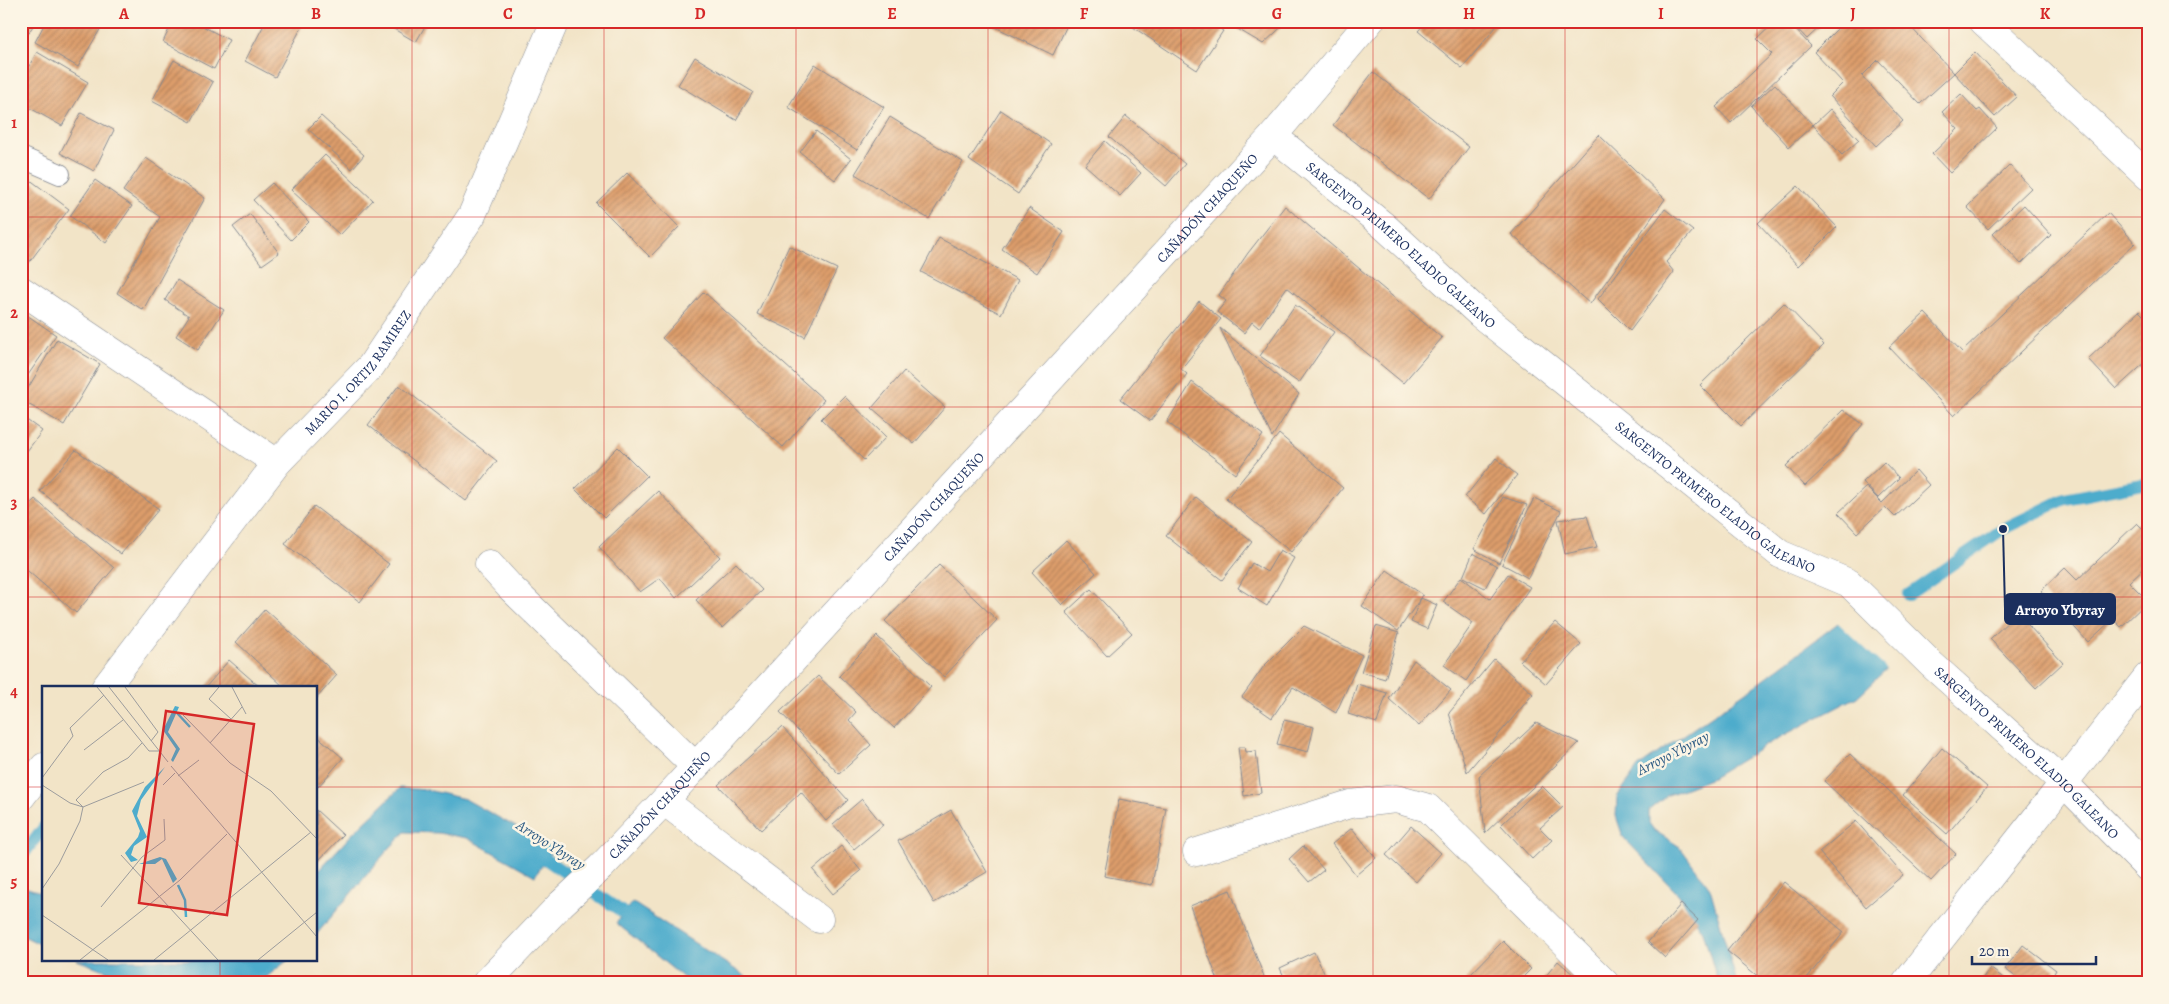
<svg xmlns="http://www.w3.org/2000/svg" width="2169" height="1004" font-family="Alegreya,serif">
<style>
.water{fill:#4eaccc;stroke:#346e95}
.pier{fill:#f2e4c7}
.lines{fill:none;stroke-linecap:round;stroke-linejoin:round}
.stream{stroke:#4eaccc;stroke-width:12}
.building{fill:url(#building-hatch)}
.service-casing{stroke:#868a92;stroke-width:22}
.minor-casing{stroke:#868a92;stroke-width:29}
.tertiary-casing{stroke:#868a92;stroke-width:29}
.secondary-casing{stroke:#868a92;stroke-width:29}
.service{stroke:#fff;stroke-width:20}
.minor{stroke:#fff;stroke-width:28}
.tertiary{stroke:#fff;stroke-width:28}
.secondary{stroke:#fff;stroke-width:28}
.grid{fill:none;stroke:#d62828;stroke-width:1;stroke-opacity:0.55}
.labels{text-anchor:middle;stroke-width:5;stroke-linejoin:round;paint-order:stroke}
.street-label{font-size:14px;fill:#1b2f5e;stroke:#fcf5e5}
.water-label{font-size:15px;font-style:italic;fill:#2d5b84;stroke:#fcf5e5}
.inset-river{fill:none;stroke:#4eaccc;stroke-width:2.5}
.inset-road{fill:none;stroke:#9c9c9d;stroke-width:1}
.view{fill:#d62828;fill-opacity:0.15;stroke:#d62828;stroke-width:2.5}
.inset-edge{fill:none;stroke:#1b2f5e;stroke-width:2.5}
.leader{fill:none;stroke:#1b2f5e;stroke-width:2}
.callout-dot{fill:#1b2f5e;stroke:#fcf5e5;stroke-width:2}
.callout{fill:#1b2f5e;stroke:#1b2f5e;stroke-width:2}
.callout-label{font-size:15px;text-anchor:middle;font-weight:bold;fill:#fff}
.neatline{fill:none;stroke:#d62828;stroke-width:2}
.grid-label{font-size:16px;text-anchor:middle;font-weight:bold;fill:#d62828}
</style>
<defs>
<pattern id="building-hatch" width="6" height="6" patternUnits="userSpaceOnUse" patternTransform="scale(1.25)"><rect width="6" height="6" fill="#dd9d6a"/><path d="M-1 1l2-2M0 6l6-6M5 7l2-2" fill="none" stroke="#b2805a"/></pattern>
</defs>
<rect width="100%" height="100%" fill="#fcf5e5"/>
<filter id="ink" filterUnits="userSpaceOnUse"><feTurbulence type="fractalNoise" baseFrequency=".02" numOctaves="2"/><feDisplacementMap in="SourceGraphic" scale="10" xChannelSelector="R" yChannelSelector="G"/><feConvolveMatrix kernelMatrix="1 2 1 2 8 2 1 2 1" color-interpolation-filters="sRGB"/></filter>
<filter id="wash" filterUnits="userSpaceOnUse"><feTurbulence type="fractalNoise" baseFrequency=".0096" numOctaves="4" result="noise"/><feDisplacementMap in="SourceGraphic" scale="20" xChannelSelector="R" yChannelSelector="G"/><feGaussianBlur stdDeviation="1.12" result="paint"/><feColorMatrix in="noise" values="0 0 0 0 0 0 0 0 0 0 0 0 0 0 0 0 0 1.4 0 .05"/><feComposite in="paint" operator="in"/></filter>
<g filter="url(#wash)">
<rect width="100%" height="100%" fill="#f2e4c7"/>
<g class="water">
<polygon points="1846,617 1897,659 1857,697 1773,741 1712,778 1668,795 1649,810 1649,823 1654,830 1680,847 1710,888 1737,983 1718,983 1703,932 1679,895 1623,837 1616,816 1617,797 1638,767 1756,685"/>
<polygon points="400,788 427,790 465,799 554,848 535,876 467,838 438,833 405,832 386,852 316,935 316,873 355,831"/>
<polygon points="21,886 44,893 44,946 21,935"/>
<polygon points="632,902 756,983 690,983 616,923"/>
<polygon points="77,960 288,960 259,983 139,983"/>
</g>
<polygon class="pier" points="1844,615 1847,615 1899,657 1899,661 1889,671 1836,621"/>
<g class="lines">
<g class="stream">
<polyline points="1908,595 2003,529 2065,499 2148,483"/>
<polyline points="532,850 637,922"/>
<polyline points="21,858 44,827"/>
</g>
</g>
<g id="blocks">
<g class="building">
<polygon points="21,21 36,21 21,45"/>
<polygon points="46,21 105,21 78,67 35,42"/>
<polygon points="173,21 193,21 229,40 214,69 163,42"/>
<polygon points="266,21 305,21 275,77 245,61"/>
<polygon points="380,21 428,21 416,42"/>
<polygon points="688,21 704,21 699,28"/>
<polygon points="983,21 1069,21 1053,55"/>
<polygon points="1124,21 1208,21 1223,31 1197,70"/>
<polygon points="1224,21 1288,21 1263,44"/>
<polygon points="1427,21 1501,21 1462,68 1418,31"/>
<polygon points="1776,21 1787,21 1811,46 1731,123 1716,107 1772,54 1757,39"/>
<polygon points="1790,21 1826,21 1807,39"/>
<polygon points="1845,21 1905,21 1954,73 1920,104 1878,60 1862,76 1903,121 1876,146 1830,96 1843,83 1814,52"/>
<polygon points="37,52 88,82 62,126 21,103 21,80"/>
<polygon points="1975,52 2017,97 1995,117 1954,73"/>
<polygon points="695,57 753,92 736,120 678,85"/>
<polygon points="174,60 213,82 191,122 152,101"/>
<polygon points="815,64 884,107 857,150 788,107"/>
<polygon points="1373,72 1469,147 1429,199 1333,125"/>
<polygon points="1775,84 1813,125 1789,147 1751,106"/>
<polygon points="1961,94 1977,111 1980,109 1997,128 1950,173 1932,154 1958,129 1942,112"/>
<polygon points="1830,109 1859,140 1842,155 1813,125"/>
<polygon points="1001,110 1051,144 1018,194 969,160"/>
<polygon points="81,113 114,130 94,171 60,153"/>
<polygon points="321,116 364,155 352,169 308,129"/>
<polygon points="1126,116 1185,164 1166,186 1109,137"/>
<polygon points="890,117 963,162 929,219 855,174"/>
<polygon points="816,131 851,159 835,180 800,152"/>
<polygon points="1599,135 1665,199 1590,304 1511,234"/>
<polygon points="1105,141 1141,173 1120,196 1085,165"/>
<polygon points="325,155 373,200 340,235 291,190"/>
<polygon points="146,158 205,198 143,310 117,293 160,217 123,191"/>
<polygon points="2010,165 2031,188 1988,229 1967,207"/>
<polygon points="21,173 69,209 28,264 21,259"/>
<polygon points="627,173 679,227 650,257 596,203"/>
<polygon points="95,180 132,206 106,243 70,216"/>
<polygon points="272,183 309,222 291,240 253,200"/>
<polygon points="1798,186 1837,227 1798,266 1758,223"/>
<polygon points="2024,205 2051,235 2021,264 1993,234"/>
<polygon points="1285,206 1442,338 1403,383 1287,287 1259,328 1252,322 1244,333 1217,312 1226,301 1219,295 1248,253"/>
<polygon points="1029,208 1064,232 1037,273 1002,249"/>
<polygon points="1665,209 1693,231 1666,262 1674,272 1630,331 1598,299"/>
<polygon points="2108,213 2135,243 1954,416 1889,347 1925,313 1962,352"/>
<polygon points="250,214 279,253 262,265 233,227"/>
<polygon points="939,238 1018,280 1001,314 921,272"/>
<polygon points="789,246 837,269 805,337 757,314"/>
<polygon points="177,280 224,310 198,350 176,336 189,316 165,300"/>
<polygon points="704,292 824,400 783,447 662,338"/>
<polygon points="1199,301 1221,319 1181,369 1187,374 1150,421 1120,399"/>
<polygon points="1784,303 1824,345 1741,426 1700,385"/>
<polygon points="1295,305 1334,332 1299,383 1260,356"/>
<polygon points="21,311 56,335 21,385"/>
<polygon points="2139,311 2148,320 2148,360 2116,389 2088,359"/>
<polygon points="1220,328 1299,394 1272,437"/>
<polygon points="57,339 100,364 64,425 21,400"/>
<polygon points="904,371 945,407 914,444 872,408"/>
<polygon points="1192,382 1263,435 1235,474 1167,422"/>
<polygon points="399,385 497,461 466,501 368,425"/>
<polygon points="844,396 886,437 864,460 821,419"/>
<polygon points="1843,410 1863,424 1841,452 1805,486 1786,466"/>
<polygon points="21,416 42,431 21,459"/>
<polygon points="1279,434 1343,488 1291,552 1226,499"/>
<polygon points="618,447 647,476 604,518 575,489"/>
<polygon points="76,450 159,509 121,554 40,491"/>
<polygon points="1496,458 1517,475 1486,514 1465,497"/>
<polygon points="1884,462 1899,478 1878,498 1863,482"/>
<polygon points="1916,470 1929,485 1895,517 1885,507 1857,533 1838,513 1866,487 1882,503"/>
<polygon points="658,491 720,557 676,598 660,578 640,592 599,547"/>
<polygon points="1196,497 1252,542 1222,580 1166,536"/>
<polygon points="1503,497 1527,505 1499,563 1474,549"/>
<polygon points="1534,498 1561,511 1528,578 1502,564"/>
<polygon points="35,499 114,568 76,613 21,565 21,514"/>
<polygon points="314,506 389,564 360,602 285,544"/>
<polygon points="1587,516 1597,547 1565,554 1558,520"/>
<polygon points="2137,523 2148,534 2148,564 2129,582 2148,601 2121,627 2113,619 2088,642 2041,591 2065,568 2077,580"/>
<polygon points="1066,540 1096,573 1062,605 1032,572"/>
<polygon points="1280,550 1294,558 1267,606 1238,588 1252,563 1267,572"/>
<polygon points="1473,553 1497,566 1485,588 1463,577"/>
<polygon points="736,563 762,590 722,628 696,600"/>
<polygon points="939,565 997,620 944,677 885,621"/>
<polygon points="1387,570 1423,595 1398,631 1362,606"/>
<polygon points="1508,574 1530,587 1466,681 1444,665 1473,623 1443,602 1461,577 1490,599"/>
<polygon points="1091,589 1132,633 1107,656 1066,612"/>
<polygon points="1421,598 1437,605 1427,629 1411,622"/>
<polygon points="265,609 337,675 316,699 316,688 285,688 236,642"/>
<polygon points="2017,613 2063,663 2036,688 1990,639"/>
<polygon points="1555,622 1581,644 1546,684 1520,661"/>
<polygon points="1304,626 1362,655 1336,713 1293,687 1272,718 1242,697 1264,666"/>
<polygon points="1376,626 1399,633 1385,679 1361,672"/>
<polygon points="877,636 931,687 894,728 839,676"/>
<polygon points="1494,659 1533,694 1467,772 1449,713"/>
<polygon points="229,660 261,688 205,688"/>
<polygon points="1414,660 1451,690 1419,726 1389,699"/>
<polygon points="818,676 856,712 849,720 871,745 839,774 780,712"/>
<polygon points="1357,684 1387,693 1377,723 1348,714"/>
<polygon points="1284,720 1314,727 1308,752 1277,744"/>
<polygon points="1536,723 1579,743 1485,833 1479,776"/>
<polygon points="782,727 848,800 826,821 801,792 761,830 718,785"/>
<polygon points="316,735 343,758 318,787 316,785"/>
<polygon points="1238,747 1245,747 1246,752 1256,751 1261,793 1244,796"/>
<polygon points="1942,748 1987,787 1947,834 1903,795"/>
<polygon points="1850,754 1956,854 1931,881 1824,781"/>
<polygon points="1542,786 1563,807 1540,828 1552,840 1532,859 1501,825"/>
<polygon points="862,799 883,825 854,849 833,824"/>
<polygon points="1119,799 1166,808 1152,885 1104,876"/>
<polygon points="316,810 343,835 316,863"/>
<polygon points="951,810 987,872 934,903 898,841"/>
<polygon points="1856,821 1903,875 1866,907 1819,852"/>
<polygon points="1411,826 1441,853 1416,882 1386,855"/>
<polygon points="1352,828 1376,858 1356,875 1332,844"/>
<polygon points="841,846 861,871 833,894 813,870"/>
<polygon points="1303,846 1324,870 1309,882 1289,859"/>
<polygon points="1784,882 1844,932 1803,983 1766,983 1727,951"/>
<polygon points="1230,890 1265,979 1256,983 1219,983 1190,906"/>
<polygon points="1681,904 1698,920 1665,958 1648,942"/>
<polygon points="1503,941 1531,969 1517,983 1470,983 1466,979"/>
<polygon points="2023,945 2056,970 2048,983 2024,983 2005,969"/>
<polygon points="1314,952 1329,983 1287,983 1280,968"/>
<polygon points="1558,961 1583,983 1540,983"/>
<polygon points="1990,968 2010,983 1979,983"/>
<polygon points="1214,980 1214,983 1202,983 1202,982"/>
</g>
</g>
</g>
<g filter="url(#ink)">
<use href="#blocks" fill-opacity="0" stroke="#868a92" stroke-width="1"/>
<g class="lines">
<g class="service-casing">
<polyline id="service" points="21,157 60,174"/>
</g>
<g class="minor-casing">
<g id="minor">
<polyline points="1983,21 2148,176"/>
<path id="s1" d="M1273 136 1384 226 1480 314 1780 554 1849 583 1931 664 2063 782 2148 868"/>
<polyline points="21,290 277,463"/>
<polyline points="489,564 510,587 695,766"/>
<path id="s2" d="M105 688 277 463 371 366 472 215 555 21"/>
<polyline points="21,797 44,767"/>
<polyline points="664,801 819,919"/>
<polyline points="1197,852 1350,804 1396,799 1428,808 1605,983"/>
<polyline points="1906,983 2148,676"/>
</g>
</g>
<g class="tertiary-casing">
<polyline id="tertiary" points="560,905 602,866"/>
</g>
<g class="secondary-casing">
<g id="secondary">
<path id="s3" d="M602 866 664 801 1273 136 1370 21"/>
<polyline points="486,983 560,905"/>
</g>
</g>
<use href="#service" class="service"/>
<use href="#minor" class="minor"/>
<use href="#tertiary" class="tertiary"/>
<use href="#secondary" class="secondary"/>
</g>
</g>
<path class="grid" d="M220 21V688M412 21V983M604 21V983M796 21V983M988 21V983M1181 21V983M1373 21V983M1565 21V983M1757 21V983M1949 21V983M21 217H2148M21 407H2148M21 597H2148M21 787H44M316 787H2148M220 960V983"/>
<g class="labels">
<g class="street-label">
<text dy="5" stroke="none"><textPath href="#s3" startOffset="894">CAÑADÓN CHAQUEÑO</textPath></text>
<text dy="5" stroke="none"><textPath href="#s1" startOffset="168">SARGENTO PRIMERO ELADIO GALEANO</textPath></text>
<text dy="5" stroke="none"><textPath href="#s2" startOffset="405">MARIO I. ORTIZ RAMIREZ</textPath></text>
<text dy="5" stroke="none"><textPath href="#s1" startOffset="572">SARGENTO PRIMERO ELADIO GALEANO</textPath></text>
<text dy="5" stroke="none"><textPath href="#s3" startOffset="489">CAÑADÓN CHAQUEÑO</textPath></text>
<text dy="5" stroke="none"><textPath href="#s1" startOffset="978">SARGENTO PRIMERO ELADIO GALEANO</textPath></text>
<text dy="5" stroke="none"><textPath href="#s3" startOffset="84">CAÑADÓN CHAQUEÑO</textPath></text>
</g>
<g class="water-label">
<text transform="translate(1673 753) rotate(-27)" y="5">Arroyo Ybyray</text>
<text transform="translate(551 845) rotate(33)" y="5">Arroyo Ybyray</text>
</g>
</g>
<g transform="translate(42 686)">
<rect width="275" height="275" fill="#f2e4c7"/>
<path d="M133 20 137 21 126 46 138 63 131 76 129 74 134 63 121 44ZM123 81 99 114 95 130 105 151 92 160 89 169 96 174 89 176 83 167 96 151 98 145 90 125 103 101ZM118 171 124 173 135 193 131 197 120 173 113 178H97Z" fill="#4eaccc"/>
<path class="inset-river" d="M135 27 148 41M136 199 143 214 144 231"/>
<path class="inset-road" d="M55 1 107 65H117M67 1 126 76M83 1 116 46 109 55M177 1 167 13 189 33M190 1 204 28M141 29 188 77 229 105 275 153M168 57 200 21M42 64 81 34M129 80 275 251M136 90 157 74M0 92 31 50 28 42 62 9M0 99 28 117 41 121 102 96M121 99 133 87M79 169 176 274M0 203 17 178 38 135 41 121 34 114 61 86 86 72 100 57M59 221 100 171 123 154 122 133M0 229 66 274M38 274 138 194 185 148M112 274 269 146M216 274 275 226"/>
<path class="view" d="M124 25 212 38 185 229 97 217Z"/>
<rect width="275" height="275" class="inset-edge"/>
</g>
<path class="leader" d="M2003 529L2005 609"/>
<circle class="callout-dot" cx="2003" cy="529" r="5"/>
<rect class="callout" x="2005" y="594" width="110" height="30" rx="5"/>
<g class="callout-label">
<text x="2060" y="615">Arroyo Ybyray</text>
</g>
<rect width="2169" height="1004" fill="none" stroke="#fcf5e5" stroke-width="55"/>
<path d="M1972 956v8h124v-8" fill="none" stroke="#1b2f5e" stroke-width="2.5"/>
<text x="1979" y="956" font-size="15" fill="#1b2f5e" stroke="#fcf5e5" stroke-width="4" paint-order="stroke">20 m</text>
<rect x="28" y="28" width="2114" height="948" class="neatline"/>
<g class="grid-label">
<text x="124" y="19">A</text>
<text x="316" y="19">B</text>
<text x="508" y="19">C</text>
<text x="700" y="19">D</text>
<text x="892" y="19">E</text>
<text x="1084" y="19">F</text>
<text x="1277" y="19">G</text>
<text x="1469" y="19">H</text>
<text x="1661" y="19">I</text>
<text x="1853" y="19">J</text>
<text x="2045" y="19">K</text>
<text x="14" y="128">1</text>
<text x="14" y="318">2</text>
<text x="14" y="508">3</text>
<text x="14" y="697">4</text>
<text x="14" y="887">5</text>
</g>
</svg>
